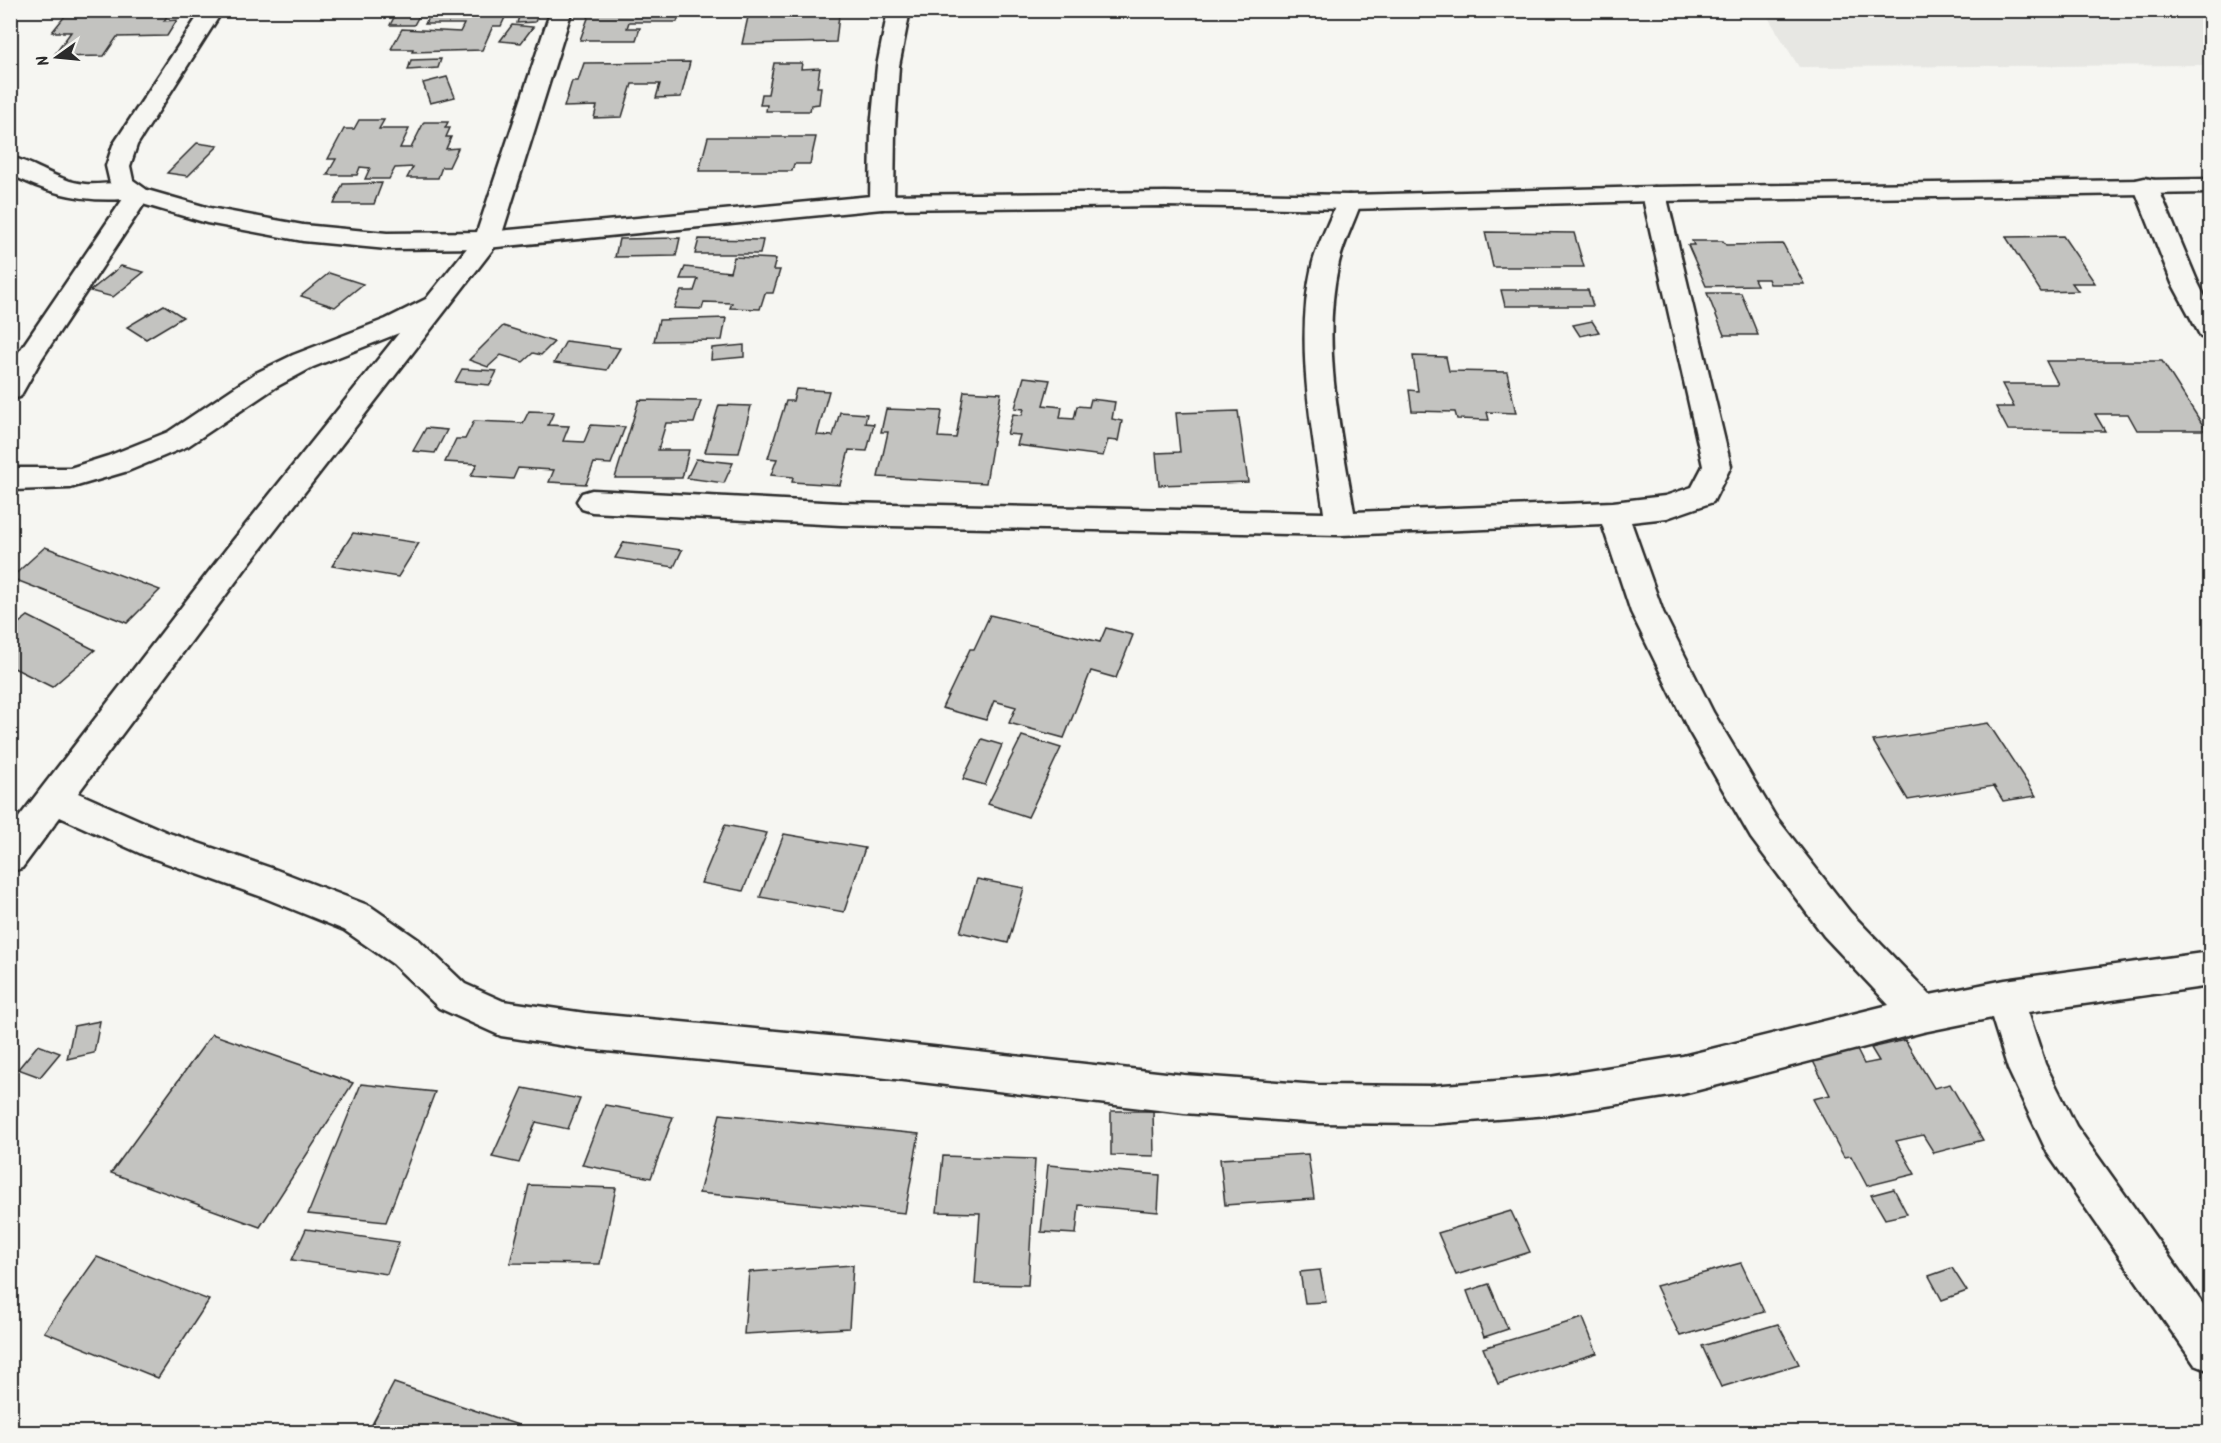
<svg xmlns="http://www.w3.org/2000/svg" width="2221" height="1443" font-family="Kalam,sans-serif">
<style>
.built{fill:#e7e7e3}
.building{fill:#c3c3c0;stroke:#2b2b2b;stroke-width:1.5}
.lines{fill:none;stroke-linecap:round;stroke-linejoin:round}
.minor-casing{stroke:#2b2b2b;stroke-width:5}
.tertiary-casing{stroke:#2b2b2b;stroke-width:5}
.minor{fill:#f6f6f2;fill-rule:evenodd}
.tertiary{fill:#f6f6f2;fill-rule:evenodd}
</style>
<rect width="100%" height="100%" fill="#f6f6f2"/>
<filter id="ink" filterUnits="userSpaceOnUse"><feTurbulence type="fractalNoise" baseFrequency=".0167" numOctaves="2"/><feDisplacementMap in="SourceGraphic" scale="12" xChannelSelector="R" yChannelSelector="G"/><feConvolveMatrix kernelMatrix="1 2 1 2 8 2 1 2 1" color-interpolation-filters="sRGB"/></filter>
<g filter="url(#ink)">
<polygon class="built" points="1764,11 2210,11 2210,65 1799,67"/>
<g class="building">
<polygon points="84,10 171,10 164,21 177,20 167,36 117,37 104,56 53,57 71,32 52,32 65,16 80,16"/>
<polygon points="398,10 422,10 414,25 390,25"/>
<polygon points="432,10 482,10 481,13 507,13 501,26 493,26 482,50 412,52 413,49 391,49 402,29 460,32 464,24 425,24"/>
<polygon points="521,10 540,10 535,22 517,23"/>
<polygon points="591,10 681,10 677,22 629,22 627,28 640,28 636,40 580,40"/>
<polygon points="2155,10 2210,10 2210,11 2162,16"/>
<polygon points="839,15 836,42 742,44 748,17"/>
<polygon points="512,25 533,27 521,43 500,41"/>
<polygon points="441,59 438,68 408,70 411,60"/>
<polygon points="690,62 681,97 656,98 660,84 632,84 622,117 594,118 597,106 564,107 572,81 578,81 584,63"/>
<polygon points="774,63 802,63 801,69 820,68 817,87 821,87 819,104 811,105 810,111 766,111 767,105 760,105 762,94 768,94"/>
<polygon points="447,77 455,97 430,103 423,83"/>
<polygon points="359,120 384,120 379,129 409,129 400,148 411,148 424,122 448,122 445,128 450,128 446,137 451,137 446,149 458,148 449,167 442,167 438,178 407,178 413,167 395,168 389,179 365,179 370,168 360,167 357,175 327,175 336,159 328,159 344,129 354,129"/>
<polygon points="708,137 816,137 810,164 794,164 792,171 699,171"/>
<polygon points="197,143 218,146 188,176 167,173"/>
<polygon points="382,183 374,204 334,204 343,184"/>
<polygon points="1485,232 1574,233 1584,267 1493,267"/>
<polygon points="2063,236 2095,283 2072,283 2078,291 2041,292 2006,237"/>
<polygon points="680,238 676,256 615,257 619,239"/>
<polygon points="699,239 763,240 760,254 695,254"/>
<polygon points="1692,241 1723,241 1726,245 1783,244 1804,284 1770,284 1768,279 1754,279 1757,285 1706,286 1688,245 1694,245"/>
<polygon points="734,257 776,259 773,270 780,270 773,293 765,293 760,309 730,308 732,303 704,302 702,309 674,308 681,291 694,291 698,279 680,279 685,267 730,272"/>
<polygon points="121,266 144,272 113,297 90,291"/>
<polygon points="329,273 363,284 335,307 301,296"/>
<polygon points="1501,290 1588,290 1593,306 1505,306"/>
<polygon points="1707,293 1741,293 1758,335 1724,335"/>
<polygon points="164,305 183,317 146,339 127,327"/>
<polygon points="726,318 722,340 654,341 659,320"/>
<polygon points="1592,321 1599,332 1580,336 1573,325"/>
<polygon points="503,326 554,342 541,355 533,353 523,362 501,355 488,367 469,360"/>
<polygon points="566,341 620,348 607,370 554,363"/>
<polygon points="744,345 744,357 711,360 712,348"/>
<polygon points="1413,356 1446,357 1449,371 1507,372 1516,413 1487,412 1489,420 1457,419 1455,412 1412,411 1409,390 1418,391"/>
<polygon points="2046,361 2162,361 2206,430 2137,430 2128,414 2095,414 2105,431 2008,430 1996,407 2014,407 2002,384 2058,384"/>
<polygon points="462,369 497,371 490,385 455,382"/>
<polygon points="1024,377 1050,380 1043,405 1062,407 1060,418 1074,419 1077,406 1089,407 1091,399 1115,402 1112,419 1122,421 1118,441 1108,440 1103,456 1017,445 1020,435 1007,434 1013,414 1022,415 1024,409 1015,408"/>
<polygon points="796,389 829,391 817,435 833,436 840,412 867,414 865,423 874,424 867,451 849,450 840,485 792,482 793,477 771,475 777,459 768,458 786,401 793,401"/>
<polygon points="964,391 1001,393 986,483 878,477 888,432 881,432 886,409 942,411 938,437 956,438"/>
<polygon points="639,400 701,401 694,423 666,423 658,450 689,450 682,478 615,478"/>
<polygon points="719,405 751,406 739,453 705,452"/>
<polygon points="529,411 554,412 548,425 569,426 563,441 584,442 591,425 625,427 611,464 594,463 586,484 549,482 554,470 518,468 513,479 471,476 477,464 445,462 456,439 465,439 474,421 523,423"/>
<polygon points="1238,411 1248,482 1159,485 1156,453 1180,452 1176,413"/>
<polygon points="426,428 447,430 435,453 413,451"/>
<polygon points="696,459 733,463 724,483 687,478"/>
<polygon points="353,533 419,543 398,577 332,566"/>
<polygon points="624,542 682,550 674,567 615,558"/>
<polygon points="45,547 160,590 127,623 11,578"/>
<polygon points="990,615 1100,642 1106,628 1133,635 1116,678 1091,671 1064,738 1009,723 1016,707 994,701 986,720 942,708 970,649 974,649"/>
<polygon points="28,616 95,650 52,687 10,666 10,630"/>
<polygon points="1988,723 2036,796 2003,801 1994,786 1908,800 1873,741"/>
<polygon points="1022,736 1061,748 1028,817 988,804"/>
<polygon points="982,739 1002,745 985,785 963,779"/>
<polygon points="725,825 767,833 743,891 701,883"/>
<polygon points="784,834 865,848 844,912 760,897"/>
<polygon points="977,879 1024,888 1008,943 960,932"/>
<polygon points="100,1021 94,1053 67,1059 74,1026"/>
<polygon points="212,1034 353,1083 260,1227 111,1173"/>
<polygon points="1905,1040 1934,1088 1950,1084 1983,1140 1934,1153 1923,1135 1896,1141 1915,1174 1867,1186 1851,1156 1844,1157 1813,1099 1830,1095 1812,1059 1856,1048 1864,1064 1879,1061 1871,1048"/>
<polygon points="38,1045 60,1053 40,1077 18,1069"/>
<polygon points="361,1084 435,1092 386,1222 308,1214"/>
<polygon points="523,1088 580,1099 568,1129 536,1122 519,1163 492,1157"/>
<polygon points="605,1105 673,1117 651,1178 582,1165"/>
<polygon points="1111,1111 1153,1111 1154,1156 1111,1155"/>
<polygon points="720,1114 919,1134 905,1213 699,1193"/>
<polygon points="1308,1154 1314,1199 1225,1205 1220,1159"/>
<polygon points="943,1156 1035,1159 1028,1285 975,1284 980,1213 937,1212"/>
<polygon points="1048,1165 1160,1175 1158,1212 1079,1205 1076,1234 1041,1232"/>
<polygon points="529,1185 616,1188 600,1264 510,1263"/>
<polygon points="1894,1189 1907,1214 1885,1219 1871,1195"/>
<polygon points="1511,1211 1530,1252 1456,1275 1438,1233"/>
<polygon points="306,1229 399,1242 387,1274 292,1260"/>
<polygon points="97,1257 209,1300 158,1378 44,1332"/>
<polygon points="1741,1263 1764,1312 1680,1336 1656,1286"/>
<polygon points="853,1265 849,1328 744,1334 749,1272"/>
<polygon points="1952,1268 1967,1291 1942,1300 1929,1276"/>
<polygon points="1320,1270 1326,1302 1305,1303 1300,1272"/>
<polygon points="1489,1284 1508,1329 1484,1337 1467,1291"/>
<polygon points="1583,1318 1597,1353 1498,1384 1483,1348"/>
<polygon points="1778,1324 1799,1364 1721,1387 1702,1346"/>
<polygon points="394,1383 524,1427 521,1432 368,1432"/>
</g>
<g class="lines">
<g class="minor-casing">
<g id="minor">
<path d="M551 10H572L500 240 249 564 78 793 166 832 274 869 370 906 419 940 465 984 503 1001 585 1013 861 1039 1184 1075 1318 1085 1430 1086 1549 1077 1683 1056 1889 1005 1824 936 1751 838 1689 731 1631 612 1602 524 1341 535 841 525 592 512 582 509 577 501 582 493 592 490 841 503 1324 513C1313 435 1294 344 1312 266 1317 245 1329 223 1337 202L1340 197 1349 195 1358 197 1361 202C1354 223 1342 245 1338 267 1321 347 1341 433 1354 512L1613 502 1665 496 1692 487 1703 466 1642 194 1645 189 1654 187 1663 189 1666 194 1731 466 1713 502 1667 518 1631 522 1663 612 1713 712 1775 816 1850 912 1930 995 2005 980 2210 952V986L2028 1012 2045 1064 2076 1126 2210 1314V1371L2195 1365 2048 1154 2008 1069 1992 1018 1923 1032 1683 1094 1549 1115 1430 1124 1318 1123 1184 1113 861 1075 585 1049 501 1036 439 1008 393 964 344 930 265 898 144 855 60 817 22 868 10 872V829L227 548 399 333 313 367 276 387 188 446 128 471 70 488 13 490H10V468H70L108 456 168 432 256 373 293 355 386 319 426 299 475 238Z"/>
<polygon points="888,10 910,10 899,66 895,128 894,202 891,207 882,209 873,207 870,202 871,128 877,66"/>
<path d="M10 157C36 163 57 181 85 184 105 186 137 176 150 195L42 358 20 397 10 399V365L123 199C83 202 46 193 10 174Z"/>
<polygon points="2145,178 2154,180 2157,185 2198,283 2210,307 2210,340 2201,337 2172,283 2133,185 2136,180"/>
</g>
</g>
<g class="tertiary-casing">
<polygon id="tertiary" points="202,10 223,10 137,145 130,166 133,180 147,190 210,208 303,225 387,233 487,232 882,195 1165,192 1349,195 1654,187 2210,179 2210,193 1654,201 1349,209 1165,206 882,209 487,248 387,249 303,241 207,223 129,200 110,183 106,166 113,145"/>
</g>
<use href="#minor" class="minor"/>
<use href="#tertiary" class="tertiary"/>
</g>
</g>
<rect width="2221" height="1443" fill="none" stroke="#f6f6f2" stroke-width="36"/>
<rect x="18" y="18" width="2185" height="1407" fill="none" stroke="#2b2b2b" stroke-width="2" filter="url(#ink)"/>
<g transform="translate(57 57) rotate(255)" stroke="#f6f6f2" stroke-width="4.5" paint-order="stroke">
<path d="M0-4.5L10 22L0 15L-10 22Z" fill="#2b2b2b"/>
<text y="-9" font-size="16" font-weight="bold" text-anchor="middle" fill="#2b2b2b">N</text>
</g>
</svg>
